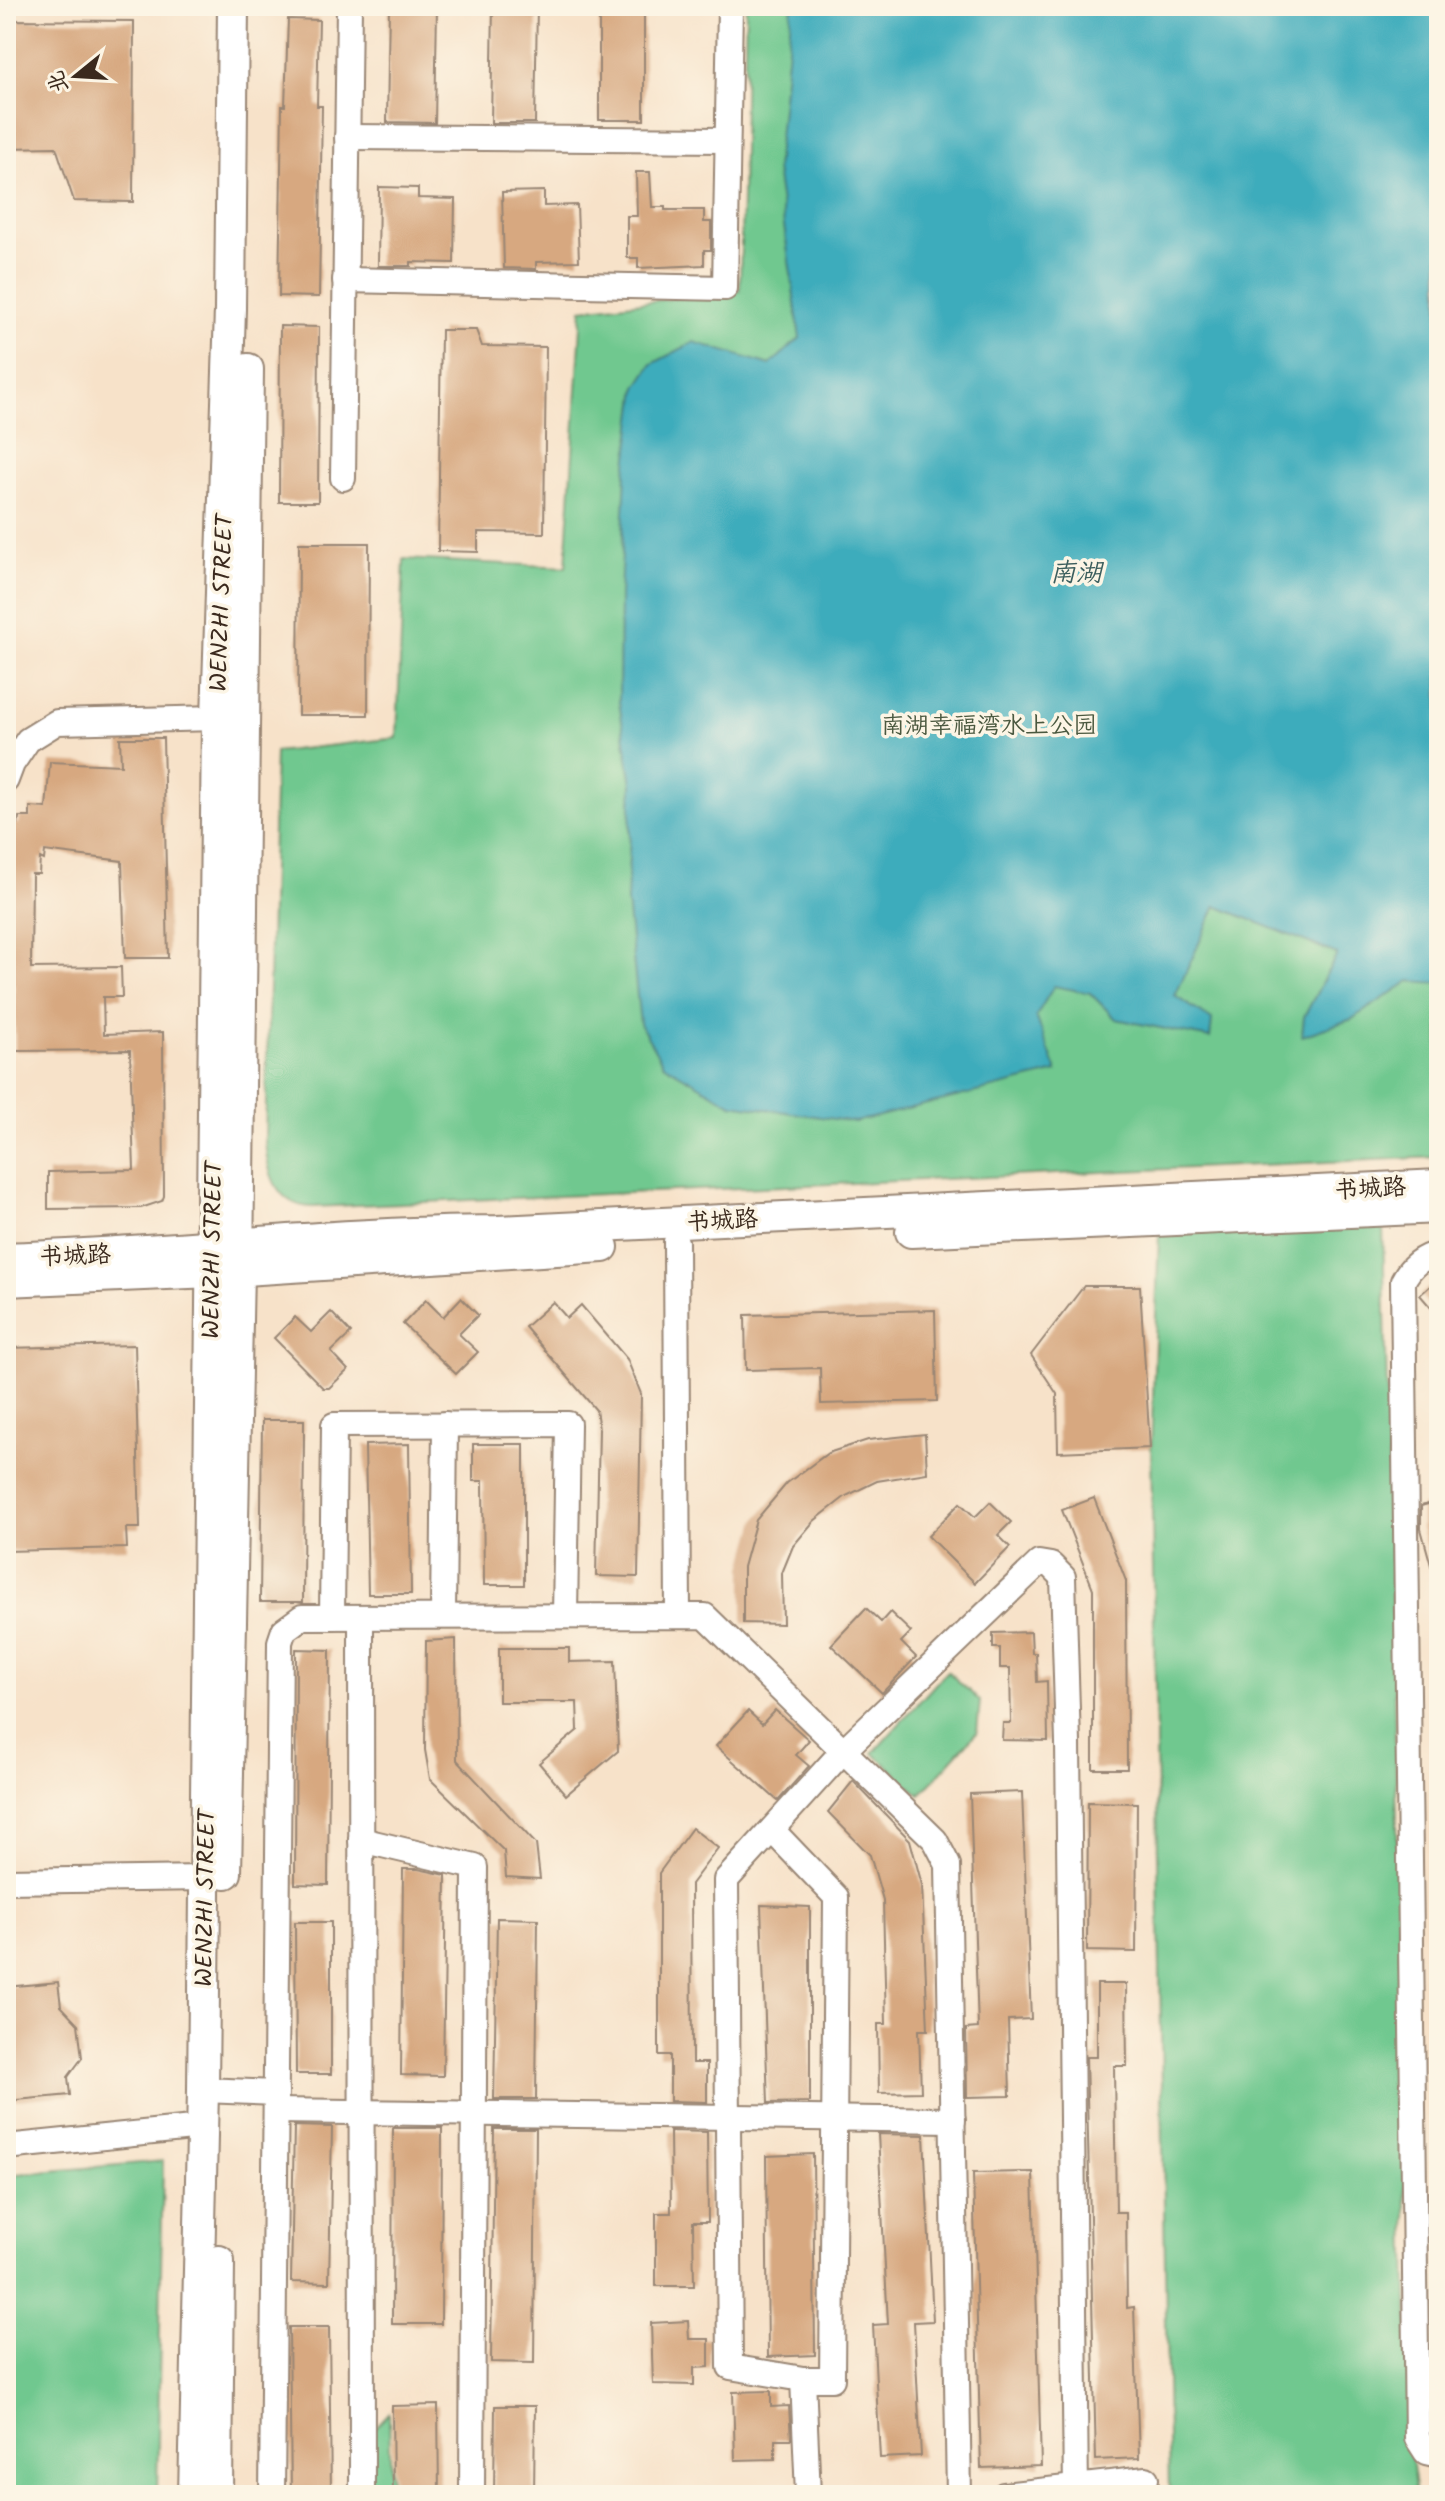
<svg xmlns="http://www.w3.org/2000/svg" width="1445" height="2501" font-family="Kalam,'LXGW WenKai TC',sans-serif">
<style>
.green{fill:#6fc88f;stroke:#557956;stroke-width:2}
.water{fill:#3eacbc;stroke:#3c6b6d;stroke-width:2}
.building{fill:#d7a880}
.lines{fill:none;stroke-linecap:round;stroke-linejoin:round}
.minor-casing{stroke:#998674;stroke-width:28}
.major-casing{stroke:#998674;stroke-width:34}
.minor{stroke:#fff;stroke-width:24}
.major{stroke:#fff;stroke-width:30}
.labels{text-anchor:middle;stroke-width:7;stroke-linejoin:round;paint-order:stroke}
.street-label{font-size:24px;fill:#3b2a1e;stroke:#fcf5e5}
.park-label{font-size:24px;fill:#4b5940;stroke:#fcf5e5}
.water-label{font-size:26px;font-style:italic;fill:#3c5e5d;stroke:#fcf5e5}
</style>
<rect width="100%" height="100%" fill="#fcf5e5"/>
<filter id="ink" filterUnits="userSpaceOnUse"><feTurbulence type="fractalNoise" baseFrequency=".0125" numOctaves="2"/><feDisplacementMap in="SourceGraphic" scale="16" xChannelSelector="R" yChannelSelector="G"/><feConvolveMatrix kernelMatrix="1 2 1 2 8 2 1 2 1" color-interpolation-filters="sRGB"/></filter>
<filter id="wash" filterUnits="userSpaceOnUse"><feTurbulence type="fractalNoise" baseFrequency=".006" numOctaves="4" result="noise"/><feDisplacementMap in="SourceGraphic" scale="32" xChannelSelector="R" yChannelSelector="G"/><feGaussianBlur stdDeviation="1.8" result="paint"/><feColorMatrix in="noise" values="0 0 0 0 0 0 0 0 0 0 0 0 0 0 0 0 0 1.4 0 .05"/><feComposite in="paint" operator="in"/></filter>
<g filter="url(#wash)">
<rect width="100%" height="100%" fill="#f7e2c9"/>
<g class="green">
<path d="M746 6H1439V1157L312 1207C275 1206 267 1170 265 1140L275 752 397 738 404 559 566 567 582 309 740 291Z"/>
<polygon points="1383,1225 1412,2467 1416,2495 1169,2495 1151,1452 1159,1233"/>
<polygon points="947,1671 980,1701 977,1732 920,1795 873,1753"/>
<polygon points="163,2161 157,2495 6,2495 6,2175"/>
<polygon points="389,2413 391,2495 355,2495 353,2451"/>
</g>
<polygon class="water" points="792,6 1439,6 1439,983 1410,981 1352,1019 1302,1036 1304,1017 1337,954 1216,906 1175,996 1212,1020 1210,1038 1116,1019 1090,993 1054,986 1036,1016 1057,1072 855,1122 732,1104 663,1064 640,1024 627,901 632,784 619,702 620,595 626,472 637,387 652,364 694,342 770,365 800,338 776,169"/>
<g id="blocks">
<g class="building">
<polygon points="389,6 437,6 435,123 387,122"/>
<polygon points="493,6 537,6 535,123 491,123"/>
<rect x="599" y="6" width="45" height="114"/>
<polygon points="288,19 319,20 317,106 322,106 319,297 279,296 282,106 285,106"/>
<polygon points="6,20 134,21 133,202 74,201 56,147 6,148"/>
<polygon points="636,172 650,172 652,207 665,207 665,210 704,210 704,222 711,222 711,250 704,250 704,265 638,268 638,258 627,258 627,216 637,216"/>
<polygon points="379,187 418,188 418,198 455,199 454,263 411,262 411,266 378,266"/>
<polygon points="544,191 544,206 577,205 579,261 536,262 536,269 504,268 502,192"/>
<polygon points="280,326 319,327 318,502 279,502"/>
<polygon points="441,330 476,330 482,346 546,347 544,533 478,532 478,552 438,551"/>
<polygon points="299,543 369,543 368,715 298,715"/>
<polygon points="120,738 163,738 168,958 125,958 122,861 45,851 44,860 40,858 39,874 32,874 31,968 121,967 122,997 103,997 104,1034 163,1032 164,1196 162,1201 141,1208 48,1209 48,1172 134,1170 130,1050 15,1051 14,985 6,985 6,820 18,824 19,817 30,817 30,807 46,808 50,762 121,765"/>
<polygon points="1439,1278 1439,1317 1420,1295"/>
<polygon points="1084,1286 1140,1286 1150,1448 1058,1452 1057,1394 1031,1355"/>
<polygon points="461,1298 478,1315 459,1334 478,1352 456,1374 403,1324 426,1300 443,1317"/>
<polygon points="553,1302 567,1318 581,1305 627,1359 641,1394 638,1577 596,1576 599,1429 596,1410 525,1327"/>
<polygon points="935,1310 937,1401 821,1404 820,1368 746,1370 745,1315"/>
<polygon points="331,1312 351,1333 331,1352 348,1370 329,1388 323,1388 274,1338 295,1317 311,1332"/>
<polygon points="135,1345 140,1528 126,1528 127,1548 6,1551 6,1348"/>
<polygon points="262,1420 304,1420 303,1602 260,1602"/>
<polygon points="925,1434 927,1473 877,1481 846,1496 814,1521 793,1546 782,1573 783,1624 743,1623 743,1567 756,1520 787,1483 828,1453 868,1440"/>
<polygon points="409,1444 411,1594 368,1594 365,1445"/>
<polygon points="473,1444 524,1444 524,1585 484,1585 483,1481 473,1481"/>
<polygon points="1094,1498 1126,1581 1127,1769 1093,1769 1093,1589 1062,1510"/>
<polygon points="1439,1501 1439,1575 1434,1576 1421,1529 1421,1506"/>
<polygon points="990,1502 1011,1522 998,1535 1010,1547 975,1583 928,1536 960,1503 975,1517"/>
<polygon points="866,1608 881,1622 890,1612 911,1632 901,1642 916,1657 882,1693 831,1645"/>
<polygon points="1031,1632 1032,1653 1036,1653 1037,1682 1047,1681 1048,1741 1002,1740 1003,1723 1011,1723 1010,1668 1000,1668 1000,1648 993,1648 993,1633"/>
<polygon points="456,1639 457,1760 536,1844 540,1879 506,1877 504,1851 430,1779 425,1750 426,1641"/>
<polygon points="499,1648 569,1648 569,1662 615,1661 618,1751 566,1795 539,1763 578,1730 577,1702 499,1702"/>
<polygon points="296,1649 330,1650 328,1885 295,1884"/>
<polygon points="775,1710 809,1740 796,1755 809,1766 778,1801 716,1746 748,1711 762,1724"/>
<polygon points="853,1781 910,1840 922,1885 928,2030 919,2030 921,2092 879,2093 878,2024 886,2024 883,1900 870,1855 828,1812"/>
<polygon points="1022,1792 1031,2019 1008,2020 1010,2096 967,2097 966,2029 978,2028 970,1794"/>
<polygon points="1088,1802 1137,1803 1136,1952 1087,1951"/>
<polygon points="692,1828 718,1848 691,1884 692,2063 707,2063 707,2102 670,2101 670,2055 659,2055 659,1873"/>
<polygon points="403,1869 418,1869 446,1875 443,2076 401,2075"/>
<polygon points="761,1905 810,1907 810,2102 768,2103"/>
<polygon points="497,1918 538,1919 536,2099 494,2099"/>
<polygon points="295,1922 331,1922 331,2074 296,2074"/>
<polygon points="58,1982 61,2006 78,2024 82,2058 68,2077 70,2095 6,2101 6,1987"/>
<polygon points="1097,1984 1126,1984 1127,2066 1114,2066 1116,2212 1126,2212 1127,2308 1134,2307 1139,2458 1096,2460 1086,2057 1097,2057"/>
<polygon points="294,2126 332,2127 329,2283 291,2282"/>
<polygon points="393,2128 442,2128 441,2324 392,2324"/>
<polygon points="494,2129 536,2129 534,2363 491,2362"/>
<polygon points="670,2131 707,2132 708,2222 693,2222 694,2286 656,2286 656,2213 671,2213"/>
<polygon points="878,2134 924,2135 933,2321 914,2322 921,2456 880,2458 873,2325 888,2324"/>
<polygon points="813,2154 815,2355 768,2357 766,2156"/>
<polygon points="1033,2172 1041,2466 981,2468 973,2173"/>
<polygon points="688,2321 689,2339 709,2339 709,2367 694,2368 694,2385 653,2384 651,2323"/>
<polygon points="289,2327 329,2327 331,2495 291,2495"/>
<polygon points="771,2391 771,2407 789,2406 791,2439 775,2439 775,2459 735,2460 733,2392"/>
<polygon points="438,2405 439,2495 393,2495 392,2406"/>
<polygon points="495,2406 535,2406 534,2495 494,2495"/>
</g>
</g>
</g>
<g filter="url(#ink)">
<use href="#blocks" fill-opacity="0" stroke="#998674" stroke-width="2"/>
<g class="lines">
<g class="minor-casing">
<g id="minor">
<polyline points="347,137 727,140"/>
<polyline points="345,280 725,288 730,6"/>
<polyline points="343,478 349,6"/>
<polyline points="6,780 12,764 28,740 57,722 217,718"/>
<polyline points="676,1242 678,1616"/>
<path d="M1439 1253C1422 1257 1411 1265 1403 1281L1417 2438 1426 2452 1439 2455"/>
<polyline points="443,1616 445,1424"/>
<polyline points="332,1617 334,1425 568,1424 565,1616"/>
<polyline points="361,1617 362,2495"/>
<polyline points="772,1830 836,1897 832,2379 803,2379"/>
<polyline points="361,1840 475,1867 472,2495"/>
<polyline points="6,1881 205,1878"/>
<polyline points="203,2090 276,2093"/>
<polyline points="276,2111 953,2120"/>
<polyline points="6,2147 202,2127"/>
<polyline points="272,2495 280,1642 284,1630 302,1617 705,1616 935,1840 948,1865 959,2495"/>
<polyline points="808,2495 803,2379 730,2367 726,1880 843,1751 1039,1563 1051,1565 1063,1577 1068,1743 1076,2495"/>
<polyline points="1004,2495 1146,2479"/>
</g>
</g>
<g class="major-casing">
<g id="major">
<polyline points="911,1232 1439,1208"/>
<path d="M6 1258C170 1252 333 1232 497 1231L1439 1185"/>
<polyline points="6,1281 212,1272 603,1247"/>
<polyline points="226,1873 238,1270 248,369"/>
<polyline points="194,2495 203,2090 217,718 230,309 233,6"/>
<polyline points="217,2495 219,2261"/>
</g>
</g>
<use href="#minor" class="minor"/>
<use href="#major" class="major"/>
</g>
</g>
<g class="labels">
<g class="street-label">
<text transform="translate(221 603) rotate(-88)" y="8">WENZHI STREET</text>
<text transform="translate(1370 1188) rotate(-3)" y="8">书城路</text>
<text transform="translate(722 1220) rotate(-3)" y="8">书城路</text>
<text transform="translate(212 1250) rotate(-89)" y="8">WENZHI STREET</text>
<text transform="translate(75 1255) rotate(-2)" y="8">书城路</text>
<text transform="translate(205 1898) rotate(-89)" y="8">WENZHI STREET</text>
</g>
<g class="park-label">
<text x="989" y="733">南湖幸福湾水上公园</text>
</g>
<g class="water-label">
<text x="1076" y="581">南湖</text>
</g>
</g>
<rect width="1445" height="2501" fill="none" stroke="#fcf5e5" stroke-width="32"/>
<g transform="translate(76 76) rotate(252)" stroke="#fcf5e5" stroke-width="6" paint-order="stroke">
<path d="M0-6L14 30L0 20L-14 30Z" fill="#3b2a1e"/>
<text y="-12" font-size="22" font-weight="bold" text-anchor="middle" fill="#3b2a1e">北</text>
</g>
</svg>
